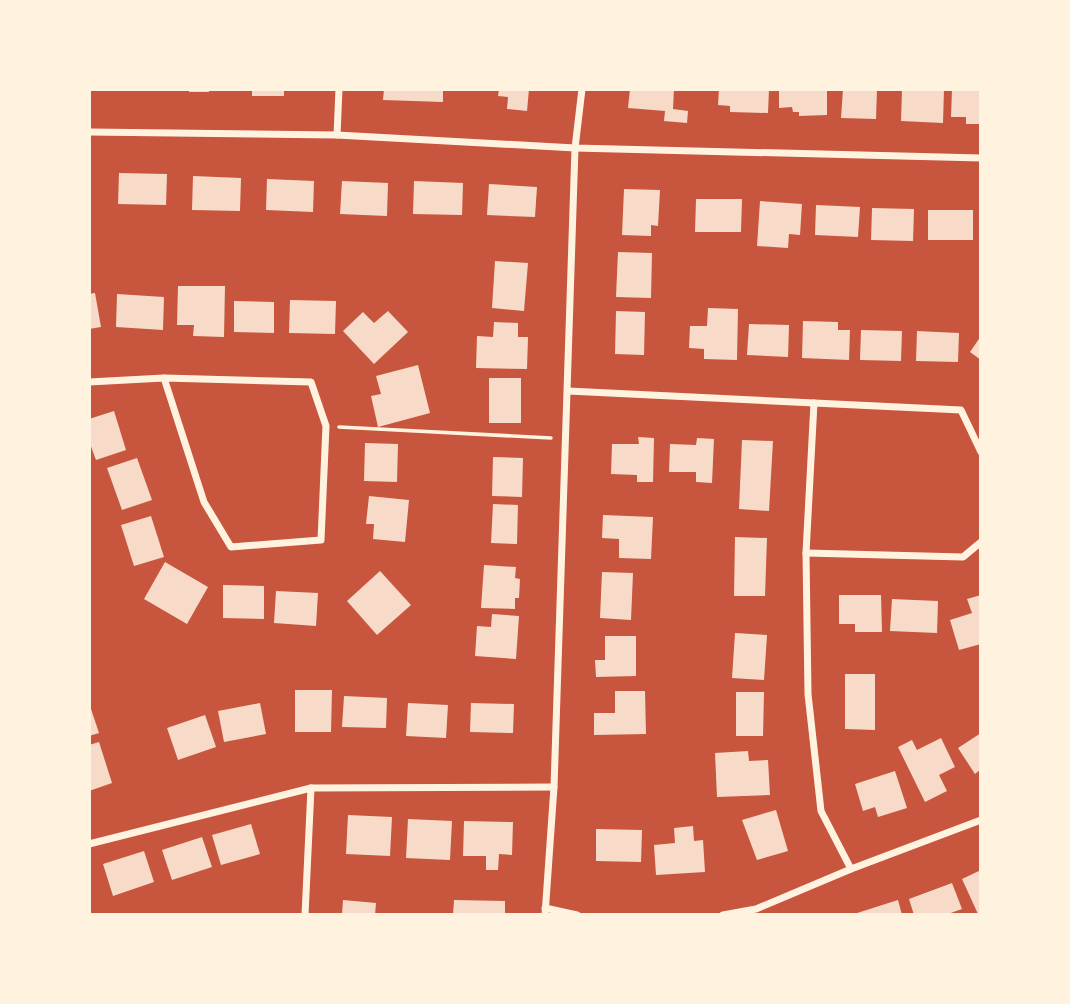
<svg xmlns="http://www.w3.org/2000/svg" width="1070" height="1004" font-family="Commissioner,sans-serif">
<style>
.building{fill:#f7dbc8}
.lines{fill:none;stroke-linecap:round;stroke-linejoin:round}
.path{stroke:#fff3e0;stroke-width:3.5}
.minor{stroke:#fff3e0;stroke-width:7}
</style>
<rect width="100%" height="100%" fill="#c8553d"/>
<g class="building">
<rect x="189" y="89" width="20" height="3"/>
<rect x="252" y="89" width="32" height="7"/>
<polygon points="384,89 443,89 443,102 383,100"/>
<polygon points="499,89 529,89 527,111 507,109 508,97 498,96"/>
<polygon points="630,89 674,89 673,109 688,111 687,123 664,121 665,111 628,108"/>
<polygon points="719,89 769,89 768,113 730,112 730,106 718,105"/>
<polygon points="779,89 827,89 827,115 799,116 799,112 793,112 792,107 779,108"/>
<polygon points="843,89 877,89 876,119 841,118"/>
<polygon points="902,89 944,89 943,123 901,121"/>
<polygon points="952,89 981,89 981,124 966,124 966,117 951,117"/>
<polygon points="119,173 167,174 166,205 118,204"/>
<polygon points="193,176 241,178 240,211 192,210"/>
<polygon points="267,179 314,181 313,212 266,210"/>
<polygon points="342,181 388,183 387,216 340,214"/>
<polygon points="414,181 463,183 462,215 413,214"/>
<polygon points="489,184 537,187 535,217 487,215"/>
<polygon points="624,189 660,190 658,226 651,225 651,236 622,235"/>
<polygon points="696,199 742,199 741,232 695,232"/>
<polygon points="760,201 802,204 800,235 789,234 788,248 757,246"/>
<polygon points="816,205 860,207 858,237 815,235"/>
<polygon points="872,208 914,209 913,241 871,240"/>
<rect x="928" y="210" width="45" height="30"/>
<polygon points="618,252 652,253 651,298 616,297"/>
<polygon points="495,261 528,263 524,311 492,308"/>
<polygon points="178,286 225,286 224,337 193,336 194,325 177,325"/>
<polygon points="95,293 101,327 89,329 89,294"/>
<polygon points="117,294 164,297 163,330 116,327"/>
<polygon points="290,300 336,301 335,334 289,333"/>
<polygon points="234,301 274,302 274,333 234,332"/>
<polygon points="708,308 738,309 737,360 704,359 704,349 689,348 690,326 707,326"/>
<polygon points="388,311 408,332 374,364 343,331 363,312 374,323"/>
<polygon points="616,311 645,312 644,355 615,354"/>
<polygon points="803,321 838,322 838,330 850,330 849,360 802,358"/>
<polygon points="494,322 518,323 518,337 528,337 527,369 476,368 477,336 493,337"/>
<polygon points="749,324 789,325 788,357 747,355"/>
<polygon points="861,330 902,331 901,361 860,360"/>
<polygon points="917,331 959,333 958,362 916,361"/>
<polygon points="981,336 981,360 970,352"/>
<polygon points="418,365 430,413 378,427 371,396 381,394 376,376"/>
<rect x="489" y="378" width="32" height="45"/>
<polygon points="114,411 126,450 96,460 89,441 89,419"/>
<polygon points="638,437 654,438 653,482 637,482 637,475 611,474 612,444 639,444"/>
<polygon points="697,438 714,439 712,483 696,482 696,472 669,472 670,444 696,445"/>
<polygon points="742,440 773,441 769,511 739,509"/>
<polygon points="365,443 398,444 397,482 364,481"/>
<polygon points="493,457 523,458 522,497 492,496"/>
<polygon points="137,458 152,500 122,510 107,468"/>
<polygon points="369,496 409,500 405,542 373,539 374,524 366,524"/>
<polygon points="493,504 518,505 517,544 491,543"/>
<polygon points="603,515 653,517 651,559 619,558 619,539 602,538"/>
<polygon points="151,516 164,557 134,566 121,525"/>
<polygon points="735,537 767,538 765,596 734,596"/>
<polygon points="165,562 208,587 187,624 144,599"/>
<polygon points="484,565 516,567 515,578 520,579 519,598 515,598 515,609 481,608"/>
<polygon points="380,571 411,605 377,635 347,601"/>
<polygon points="602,572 633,573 631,620 600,618"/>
<polygon points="223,585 264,586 264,619 223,618"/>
<polygon points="276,591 318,593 316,626 274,623"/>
<polygon points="839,595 881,595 882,632 855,632 855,624 839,624"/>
<polygon points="981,595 981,644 959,650 950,620 972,613 967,599"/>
<polygon points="892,599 938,601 937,633 890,631"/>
<polygon points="492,614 519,616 516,659 475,656 477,626 491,627"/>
<polygon points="735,633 767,635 764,680 732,678"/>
<polygon points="605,636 636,636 636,676 596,677 595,660 605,660"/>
<polygon points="845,674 875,674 875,730 845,729"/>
<polygon points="295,690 332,690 331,732 295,732"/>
<polygon points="615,691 645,691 646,734 594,735 594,713 615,713"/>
<polygon points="736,692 764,692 763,736 736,736"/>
<polygon points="344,696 387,698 386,728 342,727"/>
<polygon points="89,703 99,733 89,736"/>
<polygon points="260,703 266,734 224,742 218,711"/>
<polygon points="408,703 448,705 446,738 406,736"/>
<polygon points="471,703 514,704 513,733 470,732"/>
<polygon points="205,715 216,747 178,760 167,728"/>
<polygon points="981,733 981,769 975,774 958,748"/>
<polygon points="941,738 955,767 939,775 947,791 925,802 898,747 912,740 917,750"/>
<polygon points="99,742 112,783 89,791 89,745"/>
<polygon points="748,751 749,761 768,760 770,795 717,797 715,753"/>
<polygon points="895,771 907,808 878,817 875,807 863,811 855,784"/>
<polygon points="776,810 788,851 757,860 742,820"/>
<polygon points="348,815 392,817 390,856 346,854"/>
<polygon points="408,819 452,821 450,860 406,858"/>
<polygon points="464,821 513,822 512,855 499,854 498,870 486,870 486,856 463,856"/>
<polygon points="251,824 260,854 221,865 212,835"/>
<polygon points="693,826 694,841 703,840 705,872 656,875 654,845 675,843 674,828"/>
<polygon points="596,829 642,830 641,862 596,861"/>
<polygon points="202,837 212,867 172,880 162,850"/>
<polygon points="144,851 154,882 113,896 103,864"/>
<polygon points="981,870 981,913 978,914 962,879"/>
<polygon points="952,883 962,909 945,915 914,915 909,899"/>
<polygon points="343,900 376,903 375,915 342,915"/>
<polygon points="454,900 505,901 505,915 453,915"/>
<polygon points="898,900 902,915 854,915 854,914"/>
</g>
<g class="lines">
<polyline class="path" points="339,427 551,438"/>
<g class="minor">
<polyline points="89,132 337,135 575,148 981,158"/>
<polyline points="337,135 339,89"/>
<polyline points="89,382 164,378 311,382 326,426 321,540 231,547 204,502 164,378"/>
<polyline points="568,391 814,403"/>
<polyline points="806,553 963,557 981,542"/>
<polyline points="89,844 311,788 554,787"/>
<polyline points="851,869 821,811 808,694 806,553 814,403 961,410 981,452"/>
<polyline points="545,908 577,915"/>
<polyline points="305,915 311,788"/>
<polyline points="545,915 554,787 575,148 582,89"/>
<polyline points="723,915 756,909 851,869 981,820"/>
</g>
</g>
<rect width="1070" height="1004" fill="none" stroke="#fff3e0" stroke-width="182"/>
</svg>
